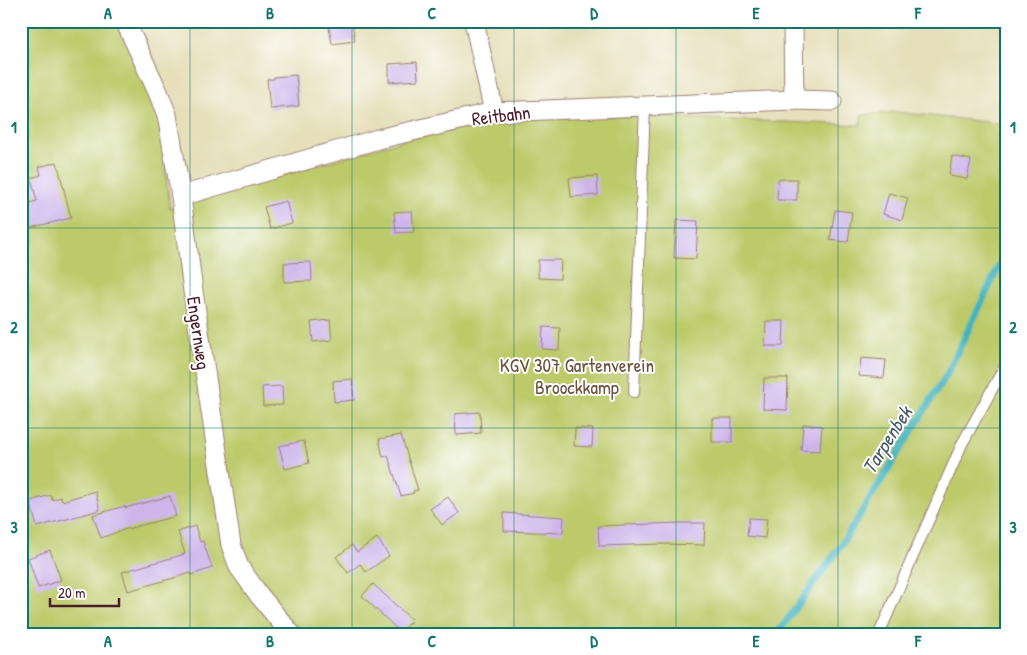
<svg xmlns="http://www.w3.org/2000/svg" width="1027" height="655" font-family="'Patrick Hand',sans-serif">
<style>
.green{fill:#bdca6b;stroke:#84744b}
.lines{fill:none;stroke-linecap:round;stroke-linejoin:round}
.stream{stroke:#43b3bd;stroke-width:7}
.building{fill:#cdb5ea}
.service-casing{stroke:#987f72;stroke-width:12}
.minor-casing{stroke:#987f72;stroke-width:21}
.service{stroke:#fff;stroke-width:10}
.minor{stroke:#fff;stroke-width:19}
.grid{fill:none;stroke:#0f766e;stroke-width:1;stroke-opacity:0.55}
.labels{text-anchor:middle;stroke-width:4;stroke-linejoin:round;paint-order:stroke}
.street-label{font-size:19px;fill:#4a1f2b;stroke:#fff}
.park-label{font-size:19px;fill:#6c523e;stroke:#fff}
.water-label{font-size:20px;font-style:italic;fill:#475a65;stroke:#fff}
.neatline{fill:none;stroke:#0f766e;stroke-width:2}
.grid-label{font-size:16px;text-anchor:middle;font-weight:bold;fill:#0f766e}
</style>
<rect width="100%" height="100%" fill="#fff"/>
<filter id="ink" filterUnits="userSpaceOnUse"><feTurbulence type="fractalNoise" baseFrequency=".02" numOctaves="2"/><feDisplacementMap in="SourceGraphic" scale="10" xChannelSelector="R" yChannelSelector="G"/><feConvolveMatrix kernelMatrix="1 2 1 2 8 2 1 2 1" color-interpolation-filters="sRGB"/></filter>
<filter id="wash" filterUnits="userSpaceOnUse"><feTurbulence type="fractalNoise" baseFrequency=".0096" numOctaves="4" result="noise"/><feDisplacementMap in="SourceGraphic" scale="20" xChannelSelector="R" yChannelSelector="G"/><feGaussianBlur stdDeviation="1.12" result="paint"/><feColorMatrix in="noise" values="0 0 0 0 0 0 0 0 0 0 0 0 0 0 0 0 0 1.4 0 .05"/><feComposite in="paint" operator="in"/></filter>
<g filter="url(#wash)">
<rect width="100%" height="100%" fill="#e6dfba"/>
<polygon class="green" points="21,21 120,21 157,97 170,208 403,140 517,118 633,116 860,125 861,115 896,112 1004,124 1006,115 1006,634 21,634"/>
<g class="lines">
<polyline class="stream" points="777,634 840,547 946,376 1006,252"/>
</g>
<g id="blocks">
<g class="building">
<polygon points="328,21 352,21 355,41 332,44"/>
<polygon points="417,62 418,80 389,82 389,64"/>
<polygon points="296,75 299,106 270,109 267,79 274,79 274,77"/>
<polygon points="952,156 971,160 967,179 949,176"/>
<polygon points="57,162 71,218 21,230 21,205 37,201 31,178 41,175 39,167"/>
<polygon points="597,176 598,195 571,197 569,178"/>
<polygon points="778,179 797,179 797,200 777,200"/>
<polygon points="889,193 908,198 902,220 883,214"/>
<polygon points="286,201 292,223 270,229 264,207"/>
<polygon points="835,210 852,212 848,242 830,240"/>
<polygon points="412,211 414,232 396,233 394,212"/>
<polygon points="676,220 698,221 696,259 674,258"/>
<polygon points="538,260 561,260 560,279 538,278"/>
<polygon points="311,262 312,281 284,282 284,263"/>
<polygon points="330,320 332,340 313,342 311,322"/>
<polygon points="766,321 784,321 783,346 765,346"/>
<polygon points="543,327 560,328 559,350 542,349"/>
<polygon points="861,358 886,360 884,378 859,376"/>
<polygon points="764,378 788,378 787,410 763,409"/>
<polygon points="352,379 354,400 334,402 333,381"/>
<polygon points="282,386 283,405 263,406 262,387"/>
<polygon points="480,412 481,433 456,435 455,414"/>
<rect x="712" y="418" width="20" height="24"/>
<polygon points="803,424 822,426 820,451 801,450"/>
<polygon points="575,428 593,429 592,447 574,446"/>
<polygon points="401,435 418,490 413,491 414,493 401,496 388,456 383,457 379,439"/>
<polygon points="304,441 309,463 285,469 279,446"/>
<polygon points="95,491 100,510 37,527 30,501 51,495 52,500 61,497 62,501"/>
<polygon points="170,496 176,516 123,530 101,538 93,515 125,506 125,508"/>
<polygon points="448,497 459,513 442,525 430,509"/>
<polygon points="504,513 564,517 563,533 504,531"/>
<polygon points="749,518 767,519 765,538 747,536"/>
<polygon points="681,523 705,523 704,545 663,544 599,546 598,526"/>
<polygon points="195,526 200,542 203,541 212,568 191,575 191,573 128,591 122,572 185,554 178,532"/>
<polygon points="377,538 389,556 366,572 360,564 348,573 336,557 352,545 357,552"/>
<polygon points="50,550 61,580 38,588 28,558"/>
<polygon points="373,584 412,620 400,632 362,596"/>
</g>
</g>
</g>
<g filter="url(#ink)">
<use href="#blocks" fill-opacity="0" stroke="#987f72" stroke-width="1"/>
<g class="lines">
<g class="service-casing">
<g id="service">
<polyline points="634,392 645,106"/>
<polyline points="879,634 962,444 1006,364"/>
</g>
</g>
<g class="minor-casing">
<g id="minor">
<polyline points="125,21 158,92 167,115 181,196 193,291 231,545 239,567 259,595 291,634"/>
<polyline points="474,21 494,112"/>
<polyline points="793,21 794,100"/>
<polyline points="181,196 378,139 494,112 794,100 832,101"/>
</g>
</g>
<use href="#service" class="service"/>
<use href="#minor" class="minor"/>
</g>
</g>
<path class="grid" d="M190 21V634M352 21V634M514 21V634M676 21V634M838 21V634M21 228H1006M21 428H1006"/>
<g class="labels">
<g class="street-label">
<text transform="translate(501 115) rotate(-7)" y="7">Reitbahn</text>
<text transform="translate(199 333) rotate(82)" y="7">Engernweg</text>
</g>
<g class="park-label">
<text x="577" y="372">KGV 307 Gartenverein<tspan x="577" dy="22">Broockkamp</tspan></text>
</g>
<g class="water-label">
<text transform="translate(887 440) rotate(-58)" y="7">Tarpenbek</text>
</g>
</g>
<rect width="1027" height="655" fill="none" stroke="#fff" stroke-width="55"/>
<path d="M50 598v8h69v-8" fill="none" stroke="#4a1f2b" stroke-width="2.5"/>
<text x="58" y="598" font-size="15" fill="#4a1f2b" stroke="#ffffff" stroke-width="4" paint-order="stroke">20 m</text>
<rect x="28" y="28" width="972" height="600" class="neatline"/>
<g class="grid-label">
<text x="108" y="19">A</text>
<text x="270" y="19">B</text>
<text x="432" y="19">C</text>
<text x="594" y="19">D</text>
<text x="756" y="19">E</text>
<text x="918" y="19">F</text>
<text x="14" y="133">1</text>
<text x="1013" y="133">1</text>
<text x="14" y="333">2</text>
<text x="1013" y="333">2</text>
<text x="14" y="533">3</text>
<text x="1013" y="533">3</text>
<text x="108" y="647">A</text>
<text x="270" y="647">B</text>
<text x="432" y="647">C</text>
<text x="594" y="647">D</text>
<text x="756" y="647">E</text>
<text x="918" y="647">F</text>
</g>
</svg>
